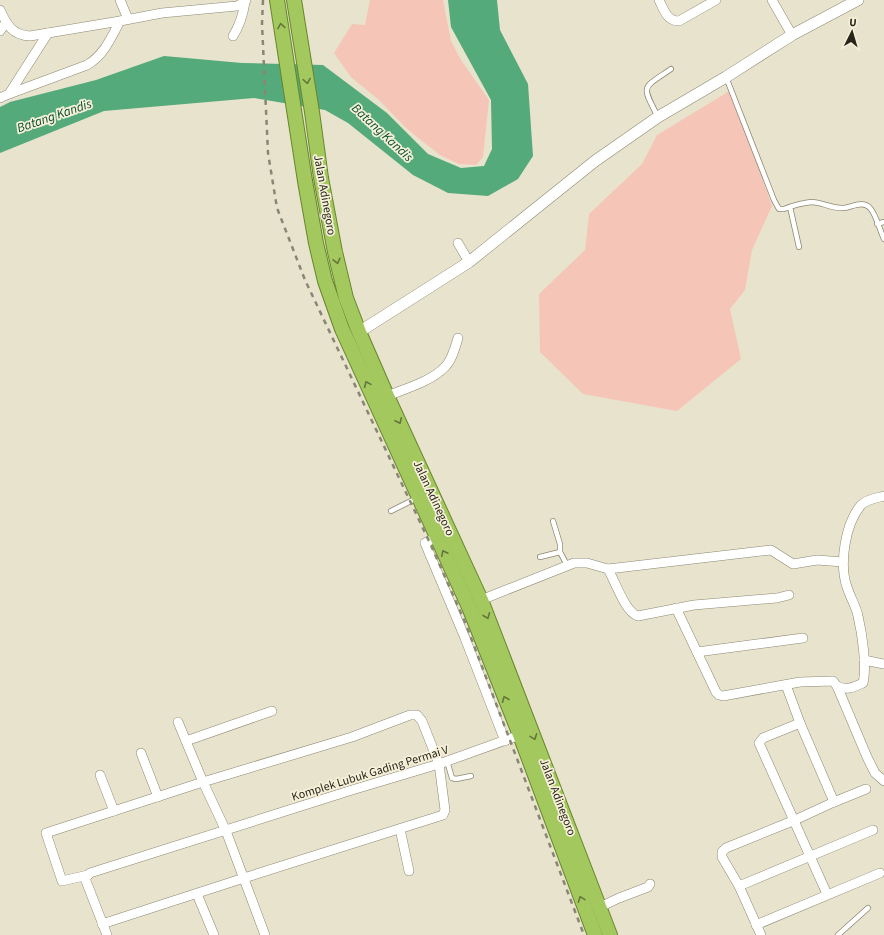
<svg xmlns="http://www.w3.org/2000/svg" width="884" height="935" font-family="'Source Sans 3',sans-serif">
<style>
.green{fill:#f5c6b8}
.water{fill:#54aa7a}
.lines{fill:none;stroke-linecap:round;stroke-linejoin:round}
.service-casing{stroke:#8d8873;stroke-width:6}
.minor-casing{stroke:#8d8873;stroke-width:10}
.tertiary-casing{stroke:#8d8873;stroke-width:12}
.trunk-casing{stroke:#68862d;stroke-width:16}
.service{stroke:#fff;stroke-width:4.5}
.minor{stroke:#fff;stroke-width:9}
.tertiary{stroke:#fff;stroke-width:11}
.trunk{stroke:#a3c85e;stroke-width:14}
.rail{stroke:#8a8676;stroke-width:2.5;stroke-dasharray:5 5;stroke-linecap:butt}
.oneway{stroke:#64763c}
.labels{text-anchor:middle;stroke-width:3.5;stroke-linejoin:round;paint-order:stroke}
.street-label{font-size:12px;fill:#26241b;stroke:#f6f0d9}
.water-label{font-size:13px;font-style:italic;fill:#044c2d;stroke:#f6f0d9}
</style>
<rect width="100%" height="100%" fill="#e8e3cc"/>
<g class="green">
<polygon points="370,0 443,0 451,41 461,60 489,100 483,157 476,165 459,164 440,155 417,137 405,127 379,100 351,77 334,53 352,24 365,25"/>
<polygon points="731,90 772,206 752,250 745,290 730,309 741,359 677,411 583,394 540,352 539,294 585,250 589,214 642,164 657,135"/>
</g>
<polygon class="water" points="448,0 497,0 500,30 528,84 533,156 518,179 488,196 448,193 413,175 348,123 325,110 254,98 104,111 0,153 0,107 10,102 96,80 164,56 242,63 323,65 387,113 428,154 461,168 484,166 492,149 491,100 451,27"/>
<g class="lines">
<g class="service-casing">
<g id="service">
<path d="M726 77 774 200 779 209H784C792 206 802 203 811 202 822 202 832 209 844 208 852 207 863 200 870 208 876 214 880 231 884 239"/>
<path d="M658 117C641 84 642 89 671 69"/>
<polyline points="790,207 799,247"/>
<polyline points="877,224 884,222"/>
<polyline points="391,511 417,498"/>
<polyline points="553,521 560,544 560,552"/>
<polyline points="540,557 560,552 567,565"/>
<polyline points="447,761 452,778 456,779 471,776"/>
<polyline points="838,935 868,908"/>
</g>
</g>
<g class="minor-casing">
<g id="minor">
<polyline points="120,0 128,19"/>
<path d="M659 0C664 10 667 21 679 21L716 0"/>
<polyline points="772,0 792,35"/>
<path d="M0 10C7 25 12 35 30 36L120 21 162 13 237 6 245 2 246 0"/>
<polyline points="0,31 6,22"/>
<path d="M233 36C240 25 243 15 245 2"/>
<path d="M9 94 87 65C104 55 111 38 120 21"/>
<polyline points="0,98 9,94 48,33"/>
<polyline points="458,243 469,262"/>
<path d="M387 396C407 388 430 382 445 367 452 360 455 348 458 338"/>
<polyline points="437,537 425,543 465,638 505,741"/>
<polyline points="608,569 771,550 793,564 817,560 843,562"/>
<path d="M481 600 574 563H587L608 569C615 581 625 612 638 616L694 605 777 598 789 595"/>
<polyline points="676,608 716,692 719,695 723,696 800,682 833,681 837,686 867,757 875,773 884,781"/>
<polyline points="697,652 803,638"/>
<polyline points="864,660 884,664"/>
<polyline points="786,685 800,723 834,802"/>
<path d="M837 686C846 691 854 687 863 683 867 666 862 633 858 616 856 606 850 597 847 587 839 564 845 524 861 505 867 499 877 498 884 496"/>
<polyline points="800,723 763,738 759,743 827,894"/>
<polyline points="186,741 272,711"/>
<polyline points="141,753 158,797"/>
<polyline points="100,775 114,811"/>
<polyline points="400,829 409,871"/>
<polyline points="88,875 62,881 46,833 203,782 178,722"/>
<polyline points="739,886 873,830"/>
<polyline points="197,894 214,935"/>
<polyline points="600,907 619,898 648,887 650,884"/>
<polyline points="102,924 244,878 443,815 445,810 439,764 422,721 417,715 410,715 352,737 203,782 226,831 265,935"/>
<polyline points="756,925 880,873"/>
<polyline points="107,935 86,881 85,878 90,873 352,790 439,764 520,735"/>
<polyline points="761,935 739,886 722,857 722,852 726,848 795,820 834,802 866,789"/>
</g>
</g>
<g class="tertiary-casing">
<polyline id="tertiary" points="359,332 469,262 595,161 658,117 726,77 792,35 858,0"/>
</g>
<g class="trunk-casing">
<g id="trunk">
<polyline points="277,0 305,181 316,243 325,281 342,329 469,607 520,735 595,935"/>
<polyline points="294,0 312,112 321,178 335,252 346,298 359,332 387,396 481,600 610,935"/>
</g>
</g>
<use href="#service" class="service"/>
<use href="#minor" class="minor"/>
<use href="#tertiary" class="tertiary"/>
<use href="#trunk" class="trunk"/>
<polyline class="rail" points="263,0 262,24 268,153 277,208 305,280 429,541 465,622 584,935"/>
</g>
<defs><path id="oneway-chevron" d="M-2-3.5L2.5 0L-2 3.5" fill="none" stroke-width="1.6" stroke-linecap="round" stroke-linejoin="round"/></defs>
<g class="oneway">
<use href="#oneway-chevron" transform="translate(281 26) rotate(-99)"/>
<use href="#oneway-chevron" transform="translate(307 81) rotate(81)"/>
<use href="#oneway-chevron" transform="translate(337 261) rotate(77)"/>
<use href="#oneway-chevron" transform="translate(367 384) rotate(-114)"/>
<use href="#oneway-chevron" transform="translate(399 421) rotate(65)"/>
<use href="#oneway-chevron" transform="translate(444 553) rotate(-116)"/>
<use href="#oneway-chevron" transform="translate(487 616) rotate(68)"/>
<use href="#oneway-chevron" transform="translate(505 699) rotate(-112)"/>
<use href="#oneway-chevron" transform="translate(534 737) rotate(69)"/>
<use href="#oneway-chevron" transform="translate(581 899) rotate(-111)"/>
</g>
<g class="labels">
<g class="street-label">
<text transform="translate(325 195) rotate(80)" y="4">Jalan Adinegoro</text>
<text transform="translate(434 498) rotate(65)" y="4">Jalan Adinegoro</text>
<text transform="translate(370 773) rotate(-17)" y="4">Komplek Lubuk Gading Permai V</text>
<text transform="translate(558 797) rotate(69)" y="4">Jalan Adinegoro</text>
</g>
<g class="water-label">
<text transform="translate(54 115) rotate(-19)" y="5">Batang Kandis</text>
<text transform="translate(383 132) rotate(43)" y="5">Batang Kandis</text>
</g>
</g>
<g transform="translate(852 32) rotate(5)" stroke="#f6f0d9" stroke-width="3" paint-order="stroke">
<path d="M0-3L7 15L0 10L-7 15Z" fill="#26241b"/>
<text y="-6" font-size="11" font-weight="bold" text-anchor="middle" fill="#26241b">U</text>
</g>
</svg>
